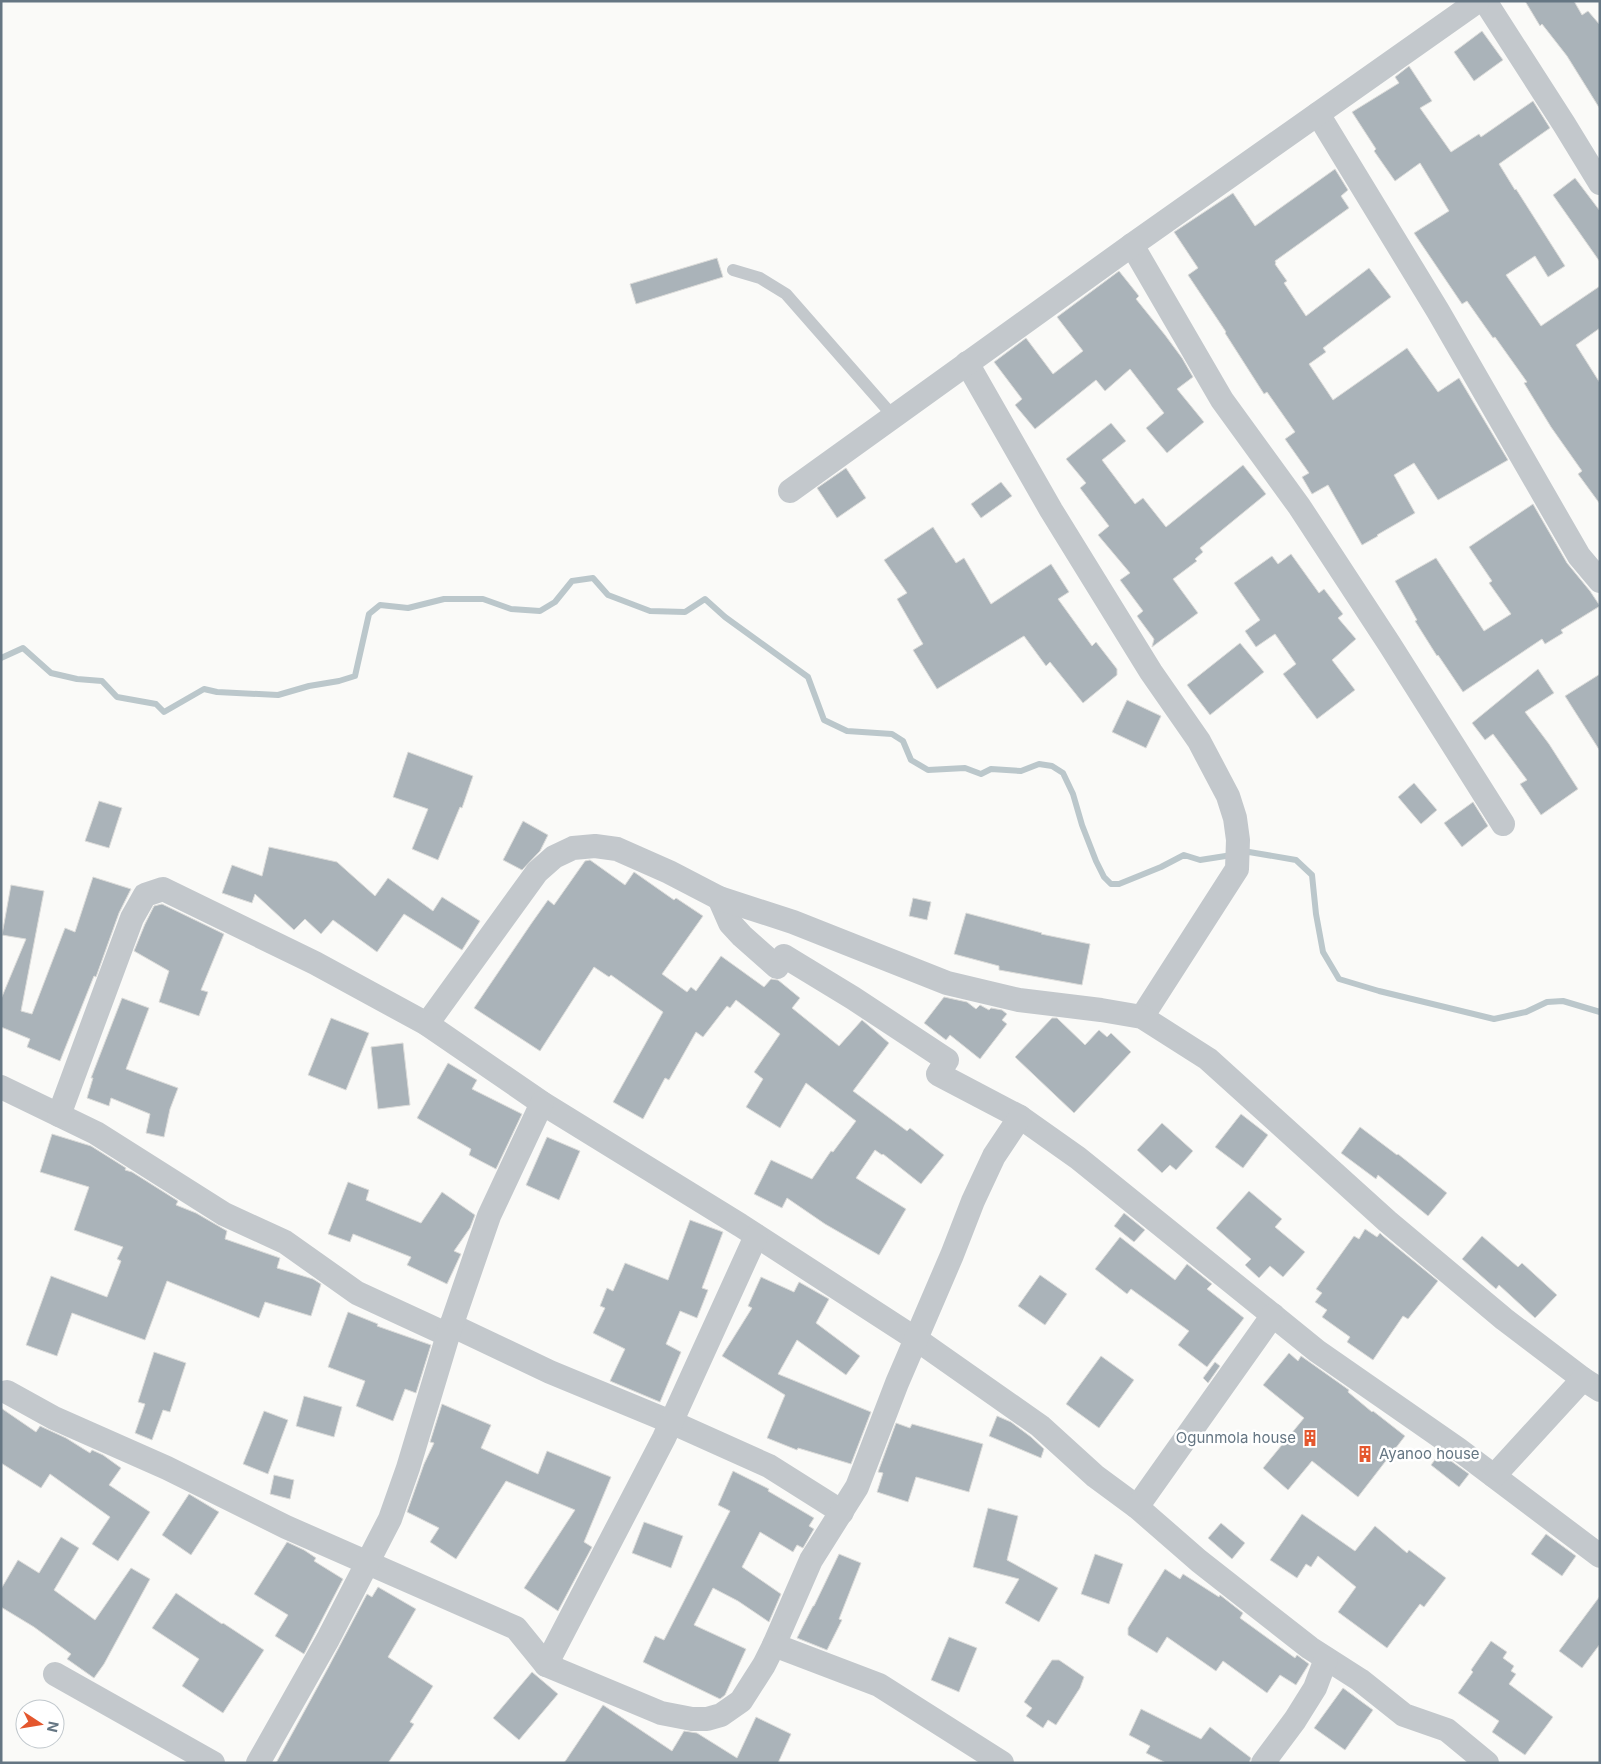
<svg xmlns="http://www.w3.org/2000/svg" width="1601" height="1764" font-family="Inter,sans-serif">
<style>
.lines{fill:none;stroke-linecap:round;stroke-linejoin:round}
.stream{stroke:#bbc7cb;stroke-width:6}
.building{fill:#aab3b9;stroke:#dcdcda}
.lane{stroke:#c3c8cc;stroke-width:12}
.street{stroke:#c3c8cc;stroke-width:24}
.labels{text-anchor:middle;stroke-width:5;stroke-linejoin:round;paint-order:stroke}
.poi-label{font-size:15px;fill:#657683;stroke:#fff;text-anchor:end}
</style>
<rect width="100%" height="100%" fill="#fafaf8"/>
<g class="lines">
<g class="stream">
<polyline points="1,658 23,648 51,673 77,679 102,681 117,697 156,704 164,712 204,689 217,692 278,695 309,686 339,681 355,676 369,614 380,605 408,608 444,599 483,599 511,609 540,611 555,602 572,581 593,578 608,595 650,611 685,612 705,599 725,617 808,677 824,720 847,731 892,734 903,741 911,760 928,770 965,768 981,774 991,769 1021,771 1039,764 1052,766 1063,773 1073,794 1082,825 1096,861 1104,877 1111,884 1119,884 1161,867 1184,855 1200,860 1232,855"/>
<polyline points="1242,853 1249,852 1296,860 1312,875 1316,914 1323,952 1339,979 1379,991 1494,1019 1526,1012 1547,1002 1563,1001 1600,1012"/>
</g>
</g>
<g class="building">
<polygon points="1525,1 1574,1 1582,15 1588,11 1600,25 1600,109 1567,56 1542,24 1540,26"/>
<polygon points="1482,31 1503,60 1474,81 1454,52"/>
<polygon points="1409,66 1432,101 1420,108 1451,152 1479,134 1481,137 1533,101 1550,128 1499,164 1515,190 1516,189 1565,266 1548,277 1535,256 1506,275 1541,326 1600,286 1600,328 1576,345 1600,383 1600,504 1578,474 1582,471 1551,427 1524,383 1527,382 1495,337 1493,338 1467,301 1462,304 1414,233 1449,211 1420,163 1395,181 1374,151 1376,149 1352,112 1399,83 1395,77"/>
<polygon points="1335,169 1348,190 1341,196 1349,208 1275,261 1276,263 1275,264 1287,281 1284,283 1306,316 1369,268 1391,297 1323,348 1326,352 1309,364 1333,400 1407,348 1438,392 1459,378 1508,460 1438,500 1414,463 1394,475 1415,513 1377,535 1378,536 1362,545 1328,485 1312,494 1302,477 1309,473 1285,439 1295,432 1267,392 1264,394 1225,333 1226,332 1188,275 1198,268 1174,232 1233,193 1255,226"/>
<polygon points="1575,178 1600,211 1600,262 1553,195"/>
<polygon points="717,258 723,277 636,304 630,284"/>
<polygon points="1119,271 1139,296 1136,299 1165,335 1182,358 1193,377 1177,389 1204,422 1167,453 1146,428 1164,413 1130,369 1105,391 1096,380 1035,429 1015,405 1022,399 994,362 1026,338 1053,374 1083,351 1057,317"/>
<polygon points="1111,423 1126,441 1102,460 1135,504 1143,498 1166,527 1243,465 1266,494 1200,548 1203,552 1195,559 1197,561 1173,579 1198,613 1152,647 1154,639 1137,616 1143,611 1120,580 1130,573 1098,535 1109,526 1080,488 1086,483 1066,459"/>
<polygon points="846,468 866,498 837,518 817,488"/>
<polygon points="1001,482 1012,496 981,518 971,504"/>
<polygon points="1533,504 1567,563 1590,591 1600,606 1561,630 1563,633 1545,644 1542,639 1463,692 1438,655 1437,656 1415,621 1417,620 1395,581 1436,558 1484,631 1511,614 1489,583 1492,581 1469,547"/>
<polygon points="933,527 956,563 964,558 991,604 1051,564 1069,592 1058,599 1092,646 1096,642 1117,669 1117,675 1083,703 1050,662 1046,666 1024,636 937,689 913,650 923,644 897,599 907,593 884,560"/>
<polygon points="1291,554 1319,593 1324,589 1343,614 1338,618 1356,639 1332,660 1355,690 1317,719 1283,674 1296,664 1275,634 1256,647 1245,631 1260,620 1234,583 1272,556 1278,564"/>
<polygon points="1240,643 1264,672 1210,715 1187,685"/>
<polygon points="1538,669 1554,693 1525,712 1549,744 1578,789 1541,815 1520,784 1527,780 1493,734 1485,740 1472,723"/>
<polygon points="1600,674 1600,751 1565,696"/>
<polygon points="1127,700 1161,716 1146,748 1112,732"/>
<polygon points="408,752 473,776 462,808 460,807 438,860 412,849 428,809 393,797"/>
<polygon points="1414,783 1437,810 1421,824 1398,797"/>
<polygon points="99,801 122,808 109,848 85,841"/>
<polygon points="1473,802 1488,826 1462,847 1444,823"/>
<polygon points="523,821 548,835 540,851 522,870 503,860"/>
<polygon points="269,847 337,862 375,896 388,878 433,911 442,897 480,921 462,950 404,914 377,952 333,920 321,934 305,919 294,930 255,894 252,903 222,893 232,865 262,876"/>
<polygon points="590,860 625,885 634,872 674,900 676,898 703,916 662,974 687,992 691,987 696,991 721,956 764,987 771,979 778,980 800,998 792,1008 839,1046 862,1020 889,1043 853,1091 907,1131 910,1128 944,1155 921,1184 883,1154 882,1155 875,1150 856,1178 906,1209 879,1255 825,1224 787,1198 782,1208 754,1194 771,1160 812,1179 831,1151 833,1152 856,1121 806,1083 780,1128 746,1107 763,1079 754,1072 780,1034 736,1000 730,1008 727,1006 703,1037 696,1032 669,1080 665,1078 643,1119 613,1102 663,1012 611,975 609,977 594,967 540,1051 474,1008 531,924 548,900 554,905 585,861"/>
<polygon points="93,877 131,889 119,913 96,977 94,976 60,1061 27,1047 30,1039 1,1027 1,999 26,939 2,935 11,885 44,891 21,1011 32,1014 65,928 75,932"/>
<polygon points="913,898 931,902 927,920 909,916"/>
<polygon points="162,904 224,934 201,990 208,992 199,1016 159,1002 169,971 134,951 145,924 154,906"/>
<polygon points="966,913 1042,933 1041,934 1090,944 1082,985 999,970 999,966 954,954"/>
<polygon points="944,997 967,1002 976,1009 980,1005 989,1010 991,1008 1002,1010 1007,1014 1002,1020 1007,1024 980,1059 950,1035 946,1040 924,1023"/>
<polygon points="122,998 149,1008 126,1069 178,1088 170,1109 164,1137 146,1133 150,1114 111,1098 109,1106 87,1098 93,1078 91,1078"/>
<polygon points="331,1018 369,1033 346,1090 308,1075"/>
<polygon points="1052,1018 1057,1018 1085,1045 1099,1030 1107,1037 1111,1033 1131,1052 1074,1113 1015,1057"/>
<polygon points="403,1043 410,1105 378,1109 371,1047"/>
<polygon points="448,1063 477,1080 472,1089 522,1114 496,1169 469,1155 471,1149 417,1118"/>
<polygon points="1241,1114 1268,1135 1243,1168 1215,1147"/>
<polygon points="1162,1123 1193,1151 1176,1170 1170,1165 1162,1173 1137,1150"/>
<polygon points="1360,1127 1397,1155 1398,1154 1447,1193 1428,1216 1378,1175 1376,1179 1341,1153"/>
<polygon points="52,1134 91,1146 126,1168 125,1170 132,1172 178,1201 176,1205 196,1213 227,1231 225,1239 280,1258 277,1268 313,1279 321,1284 311,1316 265,1302 259,1318 167,1281 145,1340 72,1313 57,1356 26,1345 51,1276 107,1297 121,1261 117,1259 123,1247 74,1230 89,1187 40,1172"/>
<polygon points="547,1137 580,1151 559,1200 526,1185"/>
<polygon points="348,1182 369,1190 366,1200 421,1223 442,1192 475,1215 470,1228 454,1251 461,1254 447,1284 407,1265 411,1257 353,1234 350,1242 328,1234"/>
<polygon points="1249,1191 1282,1219 1275,1227 1305,1252 1283,1277 1270,1266 1259,1278 1245,1265 1251,1259 1216,1228"/>
<polygon points="1124,1213 1145,1230 1134,1242 1114,1226"/>
<polygon points="690,1220 723,1232 702,1288 708,1290 697,1318 680,1311 666,1344 681,1352 660,1402 610,1381 625,1349 593,1333 605,1308 600,1306 607,1288 613,1291 625,1263 668,1280"/>
<polygon points="1365,1229 1377,1237 1380,1233 1383,1236 1438,1281 1408,1319 1403,1316 1373,1360 1347,1342 1350,1337 1322,1317 1327,1310 1315,1302 1322,1293 1316,1289 1354,1236 1359,1239"/>
<polygon points="1482,1236 1518,1267 1522,1263 1557,1295 1535,1318 1499,1285 1496,1289 1462,1259"/>
<polygon points="1120,1237 1175,1280 1187,1264 1212,1284 1207,1289 1244,1318 1207,1367 1178,1345 1189,1331 1131,1289 1127,1294 1095,1269"/>
<polygon points="1040,1275 1067,1294 1045,1325 1018,1306"/>
<polygon points="761,1277 794,1292 799,1282 829,1299 816,1323 860,1356 846,1375 797,1340 778,1374 871,1412 851,1464 798,1448 797,1450 767,1438 785,1395 722,1356 752,1308 748,1306"/>
<polygon points="348,1312 378,1324 377,1326 431,1345 416,1393 405,1389 393,1421 356,1406 365,1381 328,1367"/>
<polygon points="154,1352 186,1363 170,1412 163,1410 152,1440 135,1433 145,1404 138,1402"/>
<polygon points="1289,1353 1298,1361 1301,1356 1349,1390 1348,1392 1372,1412 1373,1411 1405,1436 1358,1497 1312,1461 1288,1490 1263,1468 1304,1418 1263,1385"/>
<polygon points="1101,1356 1134,1380 1099,1428 1066,1404"/>
<polygon points="1215,1362 1220,1366 1208,1383 1203,1378"/>
<polygon points="304,1396 342,1407 334,1437 296,1426"/>
<polygon points="442,1404 491,1425 481,1448 538,1474 547,1451 611,1477 584,1542 592,1547 558,1611 524,1588 575,1510 506,1481 456,1559 430,1542 439,1528 407,1512 424,1464 434,1443 430,1442"/>
<polygon points="1,1408 36,1432 40,1426 66,1438 90,1453 92,1450 103,1455 121,1468 109,1485 150,1512 118,1561 92,1544 110,1517 50,1474 41,1488 1,1463"/>
<polygon points="264,1411 288,1420 268,1474 243,1464"/>
<polygon points="997,1416 1011,1422 1031,1437 1044,1449 1041,1458 989,1436"/>
<polygon points="896,1423 910,1428 912,1424 983,1444 969,1492 916,1477 908,1502 877,1492 883,1473 878,1472"/>
<polygon points="1440,1453 1469,1474 1459,1487 1431,1465"/>
<polygon points="733,1471 769,1489 768,1491 814,1518 809,1526 814,1529 803,1548 797,1545 793,1552 760,1532 742,1567 781,1594 769,1622 738,1601 713,1588 694,1625 746,1649 725,1695 720,1699 643,1662 655,1636 664,1640 730,1511 718,1505"/>
<polygon points="274,1475 294,1480 290,1499 270,1494"/>
<polygon points="189,1494 219,1512 191,1555 162,1535"/>
<polygon points="988,1508 1018,1516 1007,1560 1058,1588 1039,1622 1005,1603 1019,1579 973,1567"/>
<polygon points="1302,1514 1355,1551 1375,1526 1407,1553 1409,1550 1446,1578 1424,1607 1420,1604 1387,1648 1338,1612 1356,1587 1318,1556 1311,1567 1306,1564 1297,1578 1270,1560"/>
<polygon points="644,1522 683,1536 671,1568 632,1553"/>
<polygon points="1221,1523 1245,1543 1232,1559 1208,1538"/>
<polygon points="1546,1534 1576,1556 1562,1576 1531,1554"/>
<polygon points="61,1537 79,1548 54,1590 95,1620 131,1568 150,1579 104,1664 94,1678 67,1659 71,1654 34,1627 1,1607 1,1589 18,1560 39,1573"/>
<polygon points="287,1542 304,1550 316,1558 314,1561 343,1579 304,1654 275,1636 288,1615 254,1594"/>
<polygon points="839,1554 861,1563 839,1619 842,1620 827,1650 797,1638 813,1606 814,1606"/>
<polygon points="1095,1554 1123,1564 1109,1604 1081,1594"/>
<polygon points="1165,1569 1180,1579 1183,1574 1219,1597 1220,1595 1243,1613 1240,1618 1295,1658 1297,1655 1309,1664 1296,1685 1280,1675 1267,1693 1223,1661 1216,1671 1167,1637 1157,1653 1128,1635 1128,1628"/>
<polygon points="378,1587 416,1609 388,1657 433,1686 410,1722 414,1724 388,1763 276,1763 328,1668 367,1594 372,1597"/>
<polygon points="176,1593 222,1624 223,1623 264,1650 223,1713 182,1686 199,1659 152,1628"/>
<polygon points="1600,1596 1600,1644 1582,1668 1559,1651"/>
<polygon points="949,1637 977,1648 959,1692 931,1680"/>
<polygon points="1491,1641 1507,1652 1503,1658 1514,1666 1511,1671 1516,1674 1509,1684 1553,1717 1525,1755 1492,1732 1499,1721 1458,1693 1473,1672 1471,1670"/>
<polygon points="1052,1660 1059,1660 1084,1677 1080,1688 1056,1725 1048,1720 1043,1728 1026,1716 1032,1708 1024,1702"/>
<polygon points="532,1672 558,1694 519,1740 493,1718"/>
<polygon points="1343,1688 1373,1710 1345,1750 1314,1728"/>
<polygon points="603,1705 672,1751 684,1731 697,1733 737,1758 756,1717 791,1734 778,1763 564,1763"/>
<polygon points="1141,1709 1201,1739 1210,1727 1251,1758 1249,1763 1166,1763 1146,1753 1150,1746 1129,1735"/>
</g>
<g class="lines">
<polyline class="lane" points="733,270 760,278 786,294 893,416"/>
<g class="street">
<polyline points="1485,1 1564,124 1600,183"/>
<polyline points="1318,114 1438,311 1579,556 1600,581"/>
<polyline points="1132,245 1222,400 1299,506 1390,645 1503,824"/>
<polyline points="967,363 1051,510 1151,672 1199,741 1228,796 1235,818 1238,840 1237,869 1142,1017"/>
<polyline points="790,491 1132,245 1478,1"/>
<polyline points="719,898 730,923 742,936 777,967 784,956 853,998 947,1060 938,1074 1020,1117 1078,1158 1317,1351 1458,1449 1600,1556"/>
<polyline points="427,1024 537,872 554,857 573,848 595,846 617,849 669,872 719,898 793,922 947,983 1019,1000 1101,1010 1142,1017 1208,1059 1387,1221 1504,1319 1583,1379 1600,1390"/>
<polyline points="1,1087 96,1133 224,1214 285,1242 357,1293 448,1335"/>
<polyline points="59,1115 132,918 145,895 163,889 315,963 427,1024 542,1103 740,1225 916,1339 1040,1426 1095,1476 1137,1507 1199,1561 1310,1648 1360,1680 1404,1715 1447,1730 1487,1763"/>
<polyline points="451,1325 550,1372 671,1422 769,1466 842,1512"/>
<polyline points="7,1392 54,1418 167,1468 286,1527 516,1628 546,1665 661,1713 692,1719 707,1719 721,1715 741,1701 764,1665 774,1645 811,1560 857,1487 897,1383 952,1255 973,1201 994,1156 1020,1117"/>
<polyline points="1494,1476 1583,1379"/>
<polyline points="1137,1507 1273,1315"/>
<polyline points="774,1645 879,1685 1002,1763"/>
<polyline points="546,1665 664,1438 756,1236"/>
<polyline points="55,1674 213,1763"/>
<polyline points="258,1763 328,1639 390,1519 408,1468 448,1335 489,1216 542,1103"/>
<polyline points="1263,1763 1295,1720 1315,1688 1326,1659"/>
</g>
</g>
<defs>
<g id="building-bare" transform="scale(1.35)"><path d="M-4-6H4V6H1V3H-1V6H-4ZM-2.5-4.3h1.7v1.8h-1.7ZM.8-4.3h1.7v1.8H.8ZM-2.5-1h1.7V.8h-1.7ZM.8-1h1.7V.8H.8Z" fill="#e4572e" stroke="#fff" stroke-width="2.5" paint-order="stroke"/></g>
</defs>
<g fill-rule="evenodd">
<use href="#building-bare" x="1310" y="1438"/>
<use href="#building-bare" x="1365" y="1454"/>
</g>
<g class="labels">
<g class="poi-label">
<text x="1296" y="1443">Ogunmola house</text>
<text x="1379" y="1459" text-anchor="start">Ayanoo house</text>
</g>
</g>
<rect width="1601" height="1764" fill="none" stroke="#657683" stroke-width="5"/>
<g transform="translate(40 1724) rotate(102)"><circle r="24" fill="#ffffff" stroke="#c1c8cd"/>
<path d="M0-4L9 19L0 12L-9 19Z" fill="#e4572e"/>
<text y="-8" font-size="14" font-weight="bold" text-anchor="middle" fill="#657683">N</text>
</g>
</svg>
